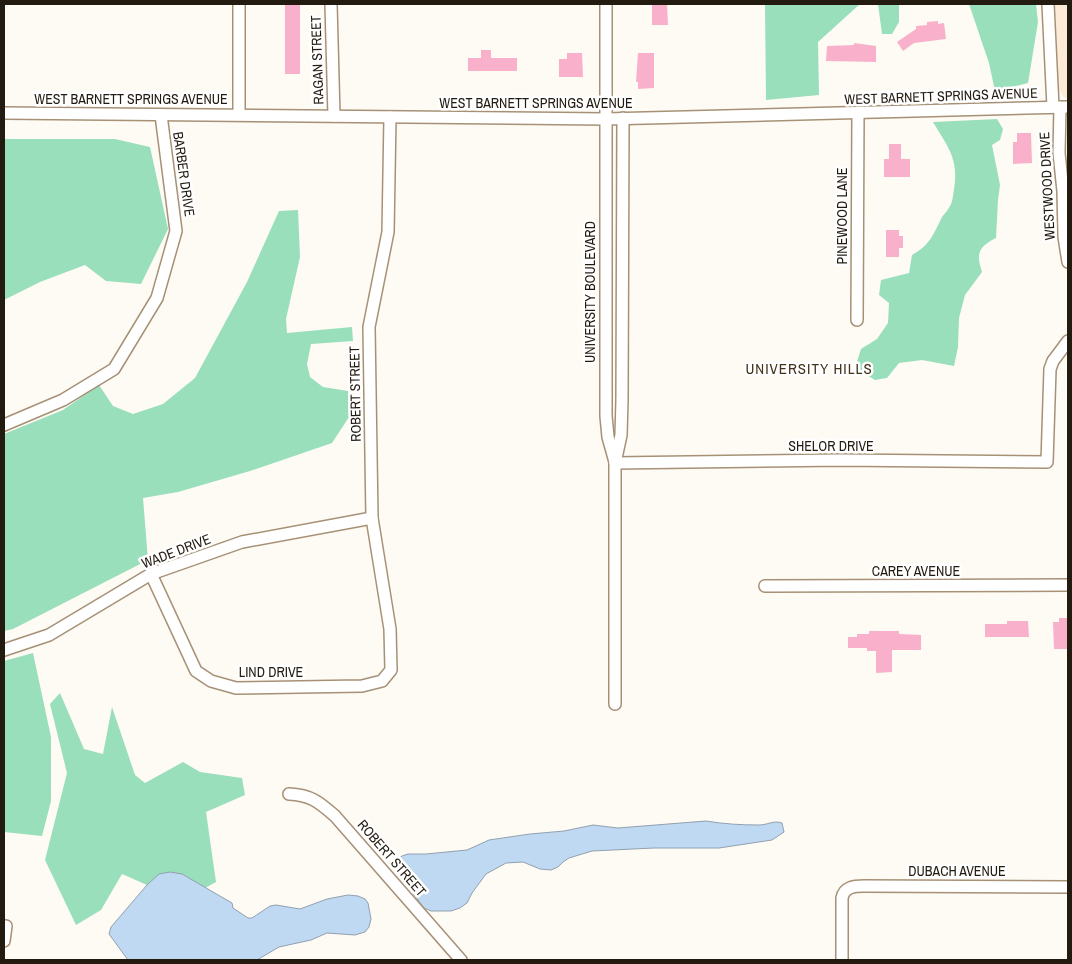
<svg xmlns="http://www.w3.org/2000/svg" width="1072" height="964" font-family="'Archivo Narrow',sans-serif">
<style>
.built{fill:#fcebd7}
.green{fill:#99dfbb}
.water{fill:#c0d9f3;stroke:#91a0af}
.building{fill:#f9b1cb}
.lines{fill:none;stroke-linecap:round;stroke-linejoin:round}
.minor-casing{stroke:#a69176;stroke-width:14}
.minor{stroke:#fff;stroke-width:11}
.labels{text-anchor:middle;stroke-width:5;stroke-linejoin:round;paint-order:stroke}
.street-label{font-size:14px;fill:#231b10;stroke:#fff}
.neighbourhood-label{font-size:15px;letter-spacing:1px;fill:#44321b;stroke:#fff}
</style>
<rect width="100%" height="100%" fill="#fefaf4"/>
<polygon class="built" points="1054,4 1068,4 1068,99 1064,97 1057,87 1054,61 1056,27"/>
<g class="green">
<polygon points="765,4 860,4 818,42 819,95 766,100"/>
<polygon points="878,4 899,4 899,22 892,34 882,34"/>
<polygon points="969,4 1036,4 1038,22 1028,83 995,91 989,63"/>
<path d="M997 119 1003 129 1000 140 992 145 1000 185 998 200 996 238C978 247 976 254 982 272L965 295 959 318 958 347 954 366 922 360 899 363 887 378 875 380 855 368 861 349 877 339 888 323 889 303 879 295 881 280 909 273 912 255C930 245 933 235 942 217 945 213 949 209 951 204 953 200 953 194 954 189 959 159 948 147 933 122Z"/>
<polygon points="4,139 115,139 150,147 168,229 141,284 106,281 85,265 40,282 4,300"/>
<polygon points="298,210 300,257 286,319 287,333 352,327 353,341 311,344 307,364 310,377 323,387 348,391 349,417 332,443 250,471 178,492 143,498 148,560 13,629 4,631 4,434 63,410 99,385 113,406 133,414 163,404 195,378 247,282 279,211"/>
<polygon points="33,653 51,737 51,801 42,836 4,832 4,661"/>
<polygon points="60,693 84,749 103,754 112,707 135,775 145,783 183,762 200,772 242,778 245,795 206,812 216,882 205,888 182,874 159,874 147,885 122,874 101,910 76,925 45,860 67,773 50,704"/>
</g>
<g class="water">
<path d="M706 821C724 824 741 825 759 825 768 825 773 820 782 823L784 832 772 840 719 848H654L592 851 569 858 563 862 558 867 551 870 540 869 523 862 506 863 486 874 472 893 467 903 460 908 451 911H431L424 908 401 877 397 864V860L402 856 408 854H426L467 850 489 840 530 834 564 831 593 825 618 828Z"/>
<polygon points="170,872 182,874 232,903 233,908 248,918 252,918 270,906 276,905 300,909 327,899 348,895 358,896 365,899 368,903 371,919 369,927 365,932 355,935 327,933 311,940 279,947 257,960 128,960 109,934 111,927 147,885 159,874"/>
</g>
<g class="building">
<rect x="285" y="4" width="15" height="70"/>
<polygon points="652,4 667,4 668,25 652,25"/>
<polygon points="938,21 938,24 944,23 946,39 914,43 903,51 897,42 916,29 916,26 927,25 927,22"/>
<polygon points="854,43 876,46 876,62 826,61 827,46 854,45"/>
<polygon points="481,50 491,50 491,58 517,58 517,71 468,71 468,58 481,58"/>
<polygon points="567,53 582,53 583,77 559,77 559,59 567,59"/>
<polygon points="638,53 654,53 654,88 638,89 638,82 636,82"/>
<polygon points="1017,133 1031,133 1032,163 1013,164 1013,142 1017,142"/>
<polygon points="889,144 901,144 901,159 910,159 910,177 884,177 884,159 889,159"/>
<polygon points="886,230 899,230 899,236 903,236 903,248 899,248 899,257 886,257"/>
<polygon points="1059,618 1068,618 1068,649 1054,649 1053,622 1059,622"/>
<polygon points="1007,621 1028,621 1029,637 985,637 985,624 1007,624"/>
<polygon points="869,631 899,631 899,634 921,635 921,650 892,650 892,672 876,673 876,651 867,651 867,648 848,648 848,637 857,637 857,634 869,634"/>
</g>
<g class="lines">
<g class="minor-casing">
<g id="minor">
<polyline points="331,4 334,116"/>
<polyline points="606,4 606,416 608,437 615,462"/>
<polyline points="1048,4 1053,107"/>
<polyline points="1060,107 1059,153 1063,191 1064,237 1068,262"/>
<polyline points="4,113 606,119 1068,107"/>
<polyline points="239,114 239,4"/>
<polyline points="857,320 858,113"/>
<polyline points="4,425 63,400 114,369 157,298 176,231 161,115"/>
<polyline points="615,463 840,460 1047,462 1050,369 1053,361 1068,341"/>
<polyline points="151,574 196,671 211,681 236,688 362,686 382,681 391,670 390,629 372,518 369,327 388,232 390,117"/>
<polyline points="765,586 1068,585"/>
<polyline points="4,650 49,635 151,574 242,542 372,518"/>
<polyline points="615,704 615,463 621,435 622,400 623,118"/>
<path d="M289 794C311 795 319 802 335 816L461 960"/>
<polyline points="4,926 6,926 4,941"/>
<path d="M842 960V898C844 887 854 886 864 886L1068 887"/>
</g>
</g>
<use href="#minor" class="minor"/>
</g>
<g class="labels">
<g class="street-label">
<text transform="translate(317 60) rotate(-92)" y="5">RAGAN STREET</text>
<text transform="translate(941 96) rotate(-2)" y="5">WEST BARNETT SPRINGS AVENUE</text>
<text x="131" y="104">WEST BARNETT SPRINGS AVENUE</text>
<text x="536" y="108">WEST BARNETT SPRINGS AVENUE</text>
<text transform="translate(184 174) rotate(82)" y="5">BARBER DRIVE</text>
<text transform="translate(1047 186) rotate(-93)" y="5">WESTWOOD DRIVE</text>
<text transform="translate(842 216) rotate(-90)" y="5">PINEWOOD LANE</text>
<text transform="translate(590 292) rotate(-90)" y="5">UNIVERSITY BOULEVARD</text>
<text transform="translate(355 394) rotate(-91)" y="5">ROBERT STREET</text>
<text x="831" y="451">SHELOR DRIVE</text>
<text transform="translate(176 551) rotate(-21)" y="5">WADE DRIVE</text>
<text x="916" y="576">CAREY AVENUE</text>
<text x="271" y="677">LIND DRIVE</text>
<text transform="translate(392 858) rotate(49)" y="5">ROBERT STREET</text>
<text x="957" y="876">DUBACH AVENUE</text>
</g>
<g class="neighbourhood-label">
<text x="809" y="374">UNIVERSITY HILLS</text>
</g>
</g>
<rect width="1072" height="964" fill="none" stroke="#231b10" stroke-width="10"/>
</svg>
